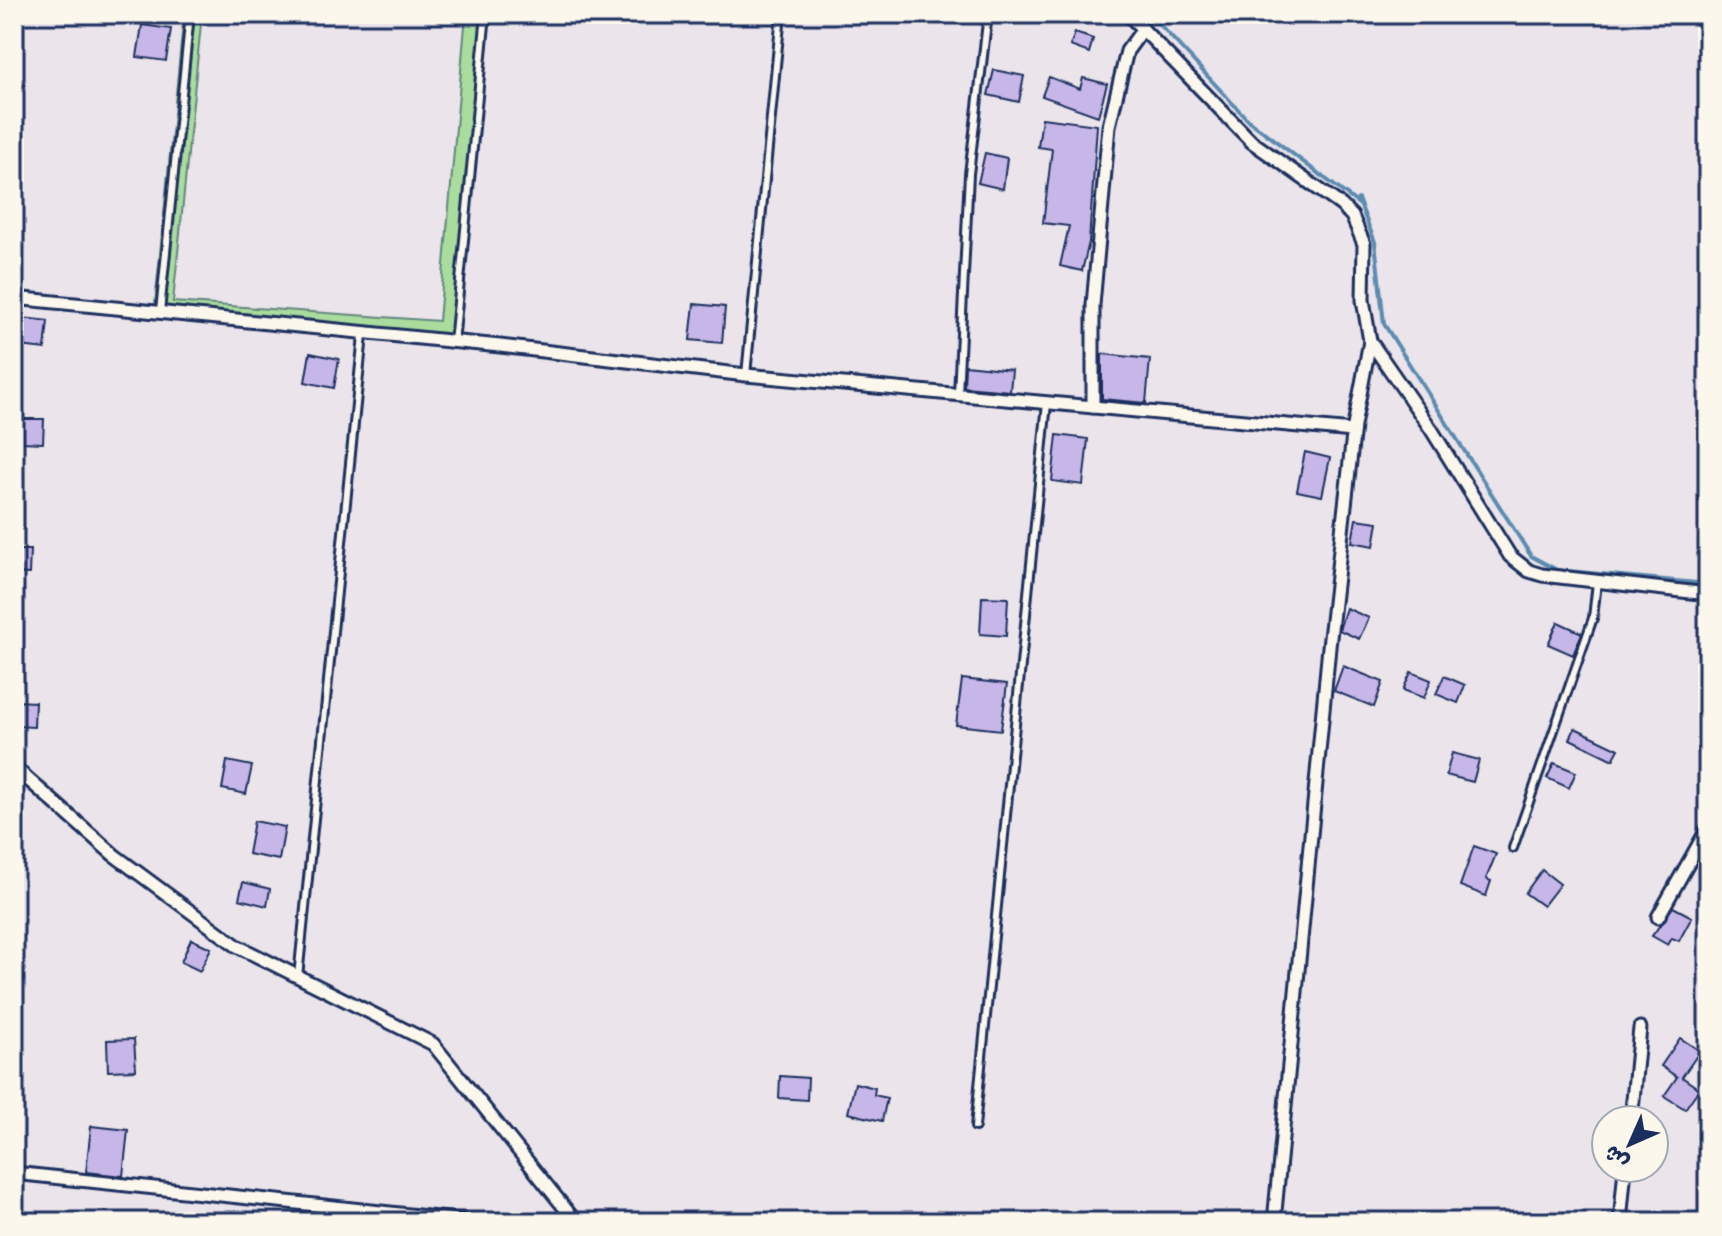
<svg xmlns="http://www.w3.org/2000/svg" width="1722" height="1236" font-family="Mynerve,'Playpen Sans Arabic',sans-serif">
<style>
.green{fill:#a9dc9d;stroke:#62867e;stroke-width:2}
.lines{fill:none;stroke-linecap:round;stroke-linejoin:round}
.stream{stroke:#5b8bb0;stroke-width:4}
.building{fill:#c7b7e8;stroke:#1b2f5e;stroke-width:2}
.lane-casing{stroke:#1b2f5e;stroke-width:12}
.street-casing{stroke:#1b2f5e;stroke-width:17}
.lane{stroke:#fbf7ec;stroke-width:6}
.street{stroke:#fbf7ec;stroke-width:11}
</style>
<rect width="100%" height="100%" fill="#ebe4eb"/>
<filter id="ink" filterUnits="userSpaceOnUse"><feTurbulence type="fractalNoise" baseFrequency=".0125" numOctaves="2"/><feDisplacementMap in="SourceGraphic" scale="16" xChannelSelector="R" yChannelSelector="G"/><feConvolveMatrix kernelMatrix="1 2 1 2 8 2 1 2 1" color-interpolation-filters="sRGB"/></filter>
<g filter="url(#ink)">
<polygon class="green" points="164,14 202,14 173,302 439,321 466,14 482,14 451,341 154,314 183,23"/>
<g class="lines">
<g class="stream">
<polyline points="1150,14 1248,120 1360,205"/>
<polyline points="1358,199 1375,242 1384,324 1531,556 1557,570 1708,584"/>
</g>
</g>
<g class="building">
<polygon points="142,25 171,29 166,61 137,57"/>
<polygon points="1075,33 1093,39 1089,53 1070,46"/>
<polygon points="994,70 1024,76 1019,102 988,95"/>
<polygon points="1049,77 1080,89 1083,78 1107,84 1098,116 1042,96"/>
<polygon points="1042,118 1097,125 1089,242 1082,271 1060,266 1069,226 1043,223 1052,149 1038,147"/>
<polygon points="985,153 1007,158 1003,189 978,183"/>
<polygon points="694,304 725,307 722,343 690,340"/>
<polygon points="22,318 48,321 45,349 20,346"/>
<polygon points="310,353 339,359 334,388 305,382"/>
<polygon points="1102,354 1150,359 1146,403 1102,399"/>
<polygon points="965,365 1012,370 1010,391 964,387"/>
<polygon points="22,419 44,419 43,443 22,442"/>
<polygon points="1057,435 1088,439 1083,485 1052,481"/>
<polygon points="1305,452 1330,458 1322,496 1297,491"/>
<polygon points="1356,519 1378,522 1374,546 1352,542"/>
<polygon points="14,550 30,550 29,574 14,573"/>
<polygon points="982,597 1008,598 1006,636 980,634"/>
<polygon points="1346,608 1369,618 1359,639 1339,630"/>
<polygon points="1558,622 1582,633 1573,655 1548,644"/>
<polygon points="1343,666 1383,682 1374,707 1334,691"/>
<polygon points="1411,672 1431,680 1424,698 1403,690"/>
<polygon points="1444,676 1465,685 1458,703 1436,694"/>
<polygon points="962,679 1007,684 1001,730 956,725"/>
<polygon points="14,701 35,702 34,727 14,726"/>
<polygon points="1575,728 1619,749 1613,760 1570,739"/>
<polygon points="1452,753 1479,760 1473,782 1446,775"/>
<polygon points="227,761 252,766 246,794 222,789"/>
<polygon points="1554,763 1576,772 1569,788 1547,778"/>
<polygon points="254,821 285,827 279,860 248,854"/>
<polygon points="1474,846 1496,854 1486,879 1491,881 1486,896 1460,886"/>
<polygon points="1542,870 1560,884 1543,906 1525,893"/>
<polygon points="243,882 270,889 267,906 239,899"/>
<polygon points="1673,907 1692,917 1679,941 1672,938 1668,945 1652,936"/>
<polygon points="191,939 211,948 200,971 181,962"/>
<polygon points="1680,1038 1700,1051 1682,1077 1699,1089 1685,1109 1664,1096 1677,1077 1661,1066"/>
<polygon points="134,1039 136,1070 108,1071 107,1040"/>
<polygon points="780,1076 808,1078 807,1100 779,1098"/>
<polygon points="855,1083 875,1088 874,1095 887,1098 882,1121 848,1113"/>
<polygon points="91,1126 128,1130 123,1176 86,1172"/>
</g>
<g class="lines">
<g class="lane-casing">
<g id="lane">
<polyline points="160,312 190,14"/>
<polyline points="454,343 486,14"/>
<polyline points="746,375 781,14"/>
<polyline points="958,394 969,174 988,14"/>
<polyline points="1513,848 1593,618 1597,582"/>
<polyline points="298,977 363,335"/>
<polyline points="975,1127 1047,403"/>
</g>
</g>
<g class="street-casing">
<g id="street">
<polyline points="1128,14 1252,142 1341,205 1352,216 1364,244 1363,300 1370,341 1354,426 1329,647 1274,1222"/>
<polyline points="14,298 500,346 746,375 1353,431"/>
<polyline points="1370,341 1431,429 1510,556 1529,571 1542,575 1708,594"/>
<polyline points="1093,407 1093,305 1109,126 1127,51 1143,29"/>
<polyline points="14,767 114,855 237,946 433,1044 576,1222"/>
<polyline points="1658,917 1708,828"/>
<polyline points="1631,1120 1640,1028"/>
<polyline points="14,1173 475,1222"/>
<polyline points="1620,1222 1625,1168"/>
</g>
</g>
<use href="#lane" class="lane"/>
<use href="#street" class="street"/>
</g>
</g>
<rect width="1722" height="1236" fill="none" stroke="#fbf7ec" stroke-width="48"/>
<rect x="24" y="24" width="1674" height="1188" fill="none" stroke="#1b2f5e" stroke-width="3" filter="url(#ink)"/>
<g transform="translate(1630 1144) rotate(225)"><circle r="38" fill="#fbf7ec" stroke="#a1a7b3" stroke-width="2"/>
<path d="M0-6L14 30L0 20L-14 30Z" fill="#1b2f5e"/>
<text y="-12" font-size="22" font-weight="bold" text-anchor="middle" fill="#1b2f5e">ش</text>
</g>
</svg>
